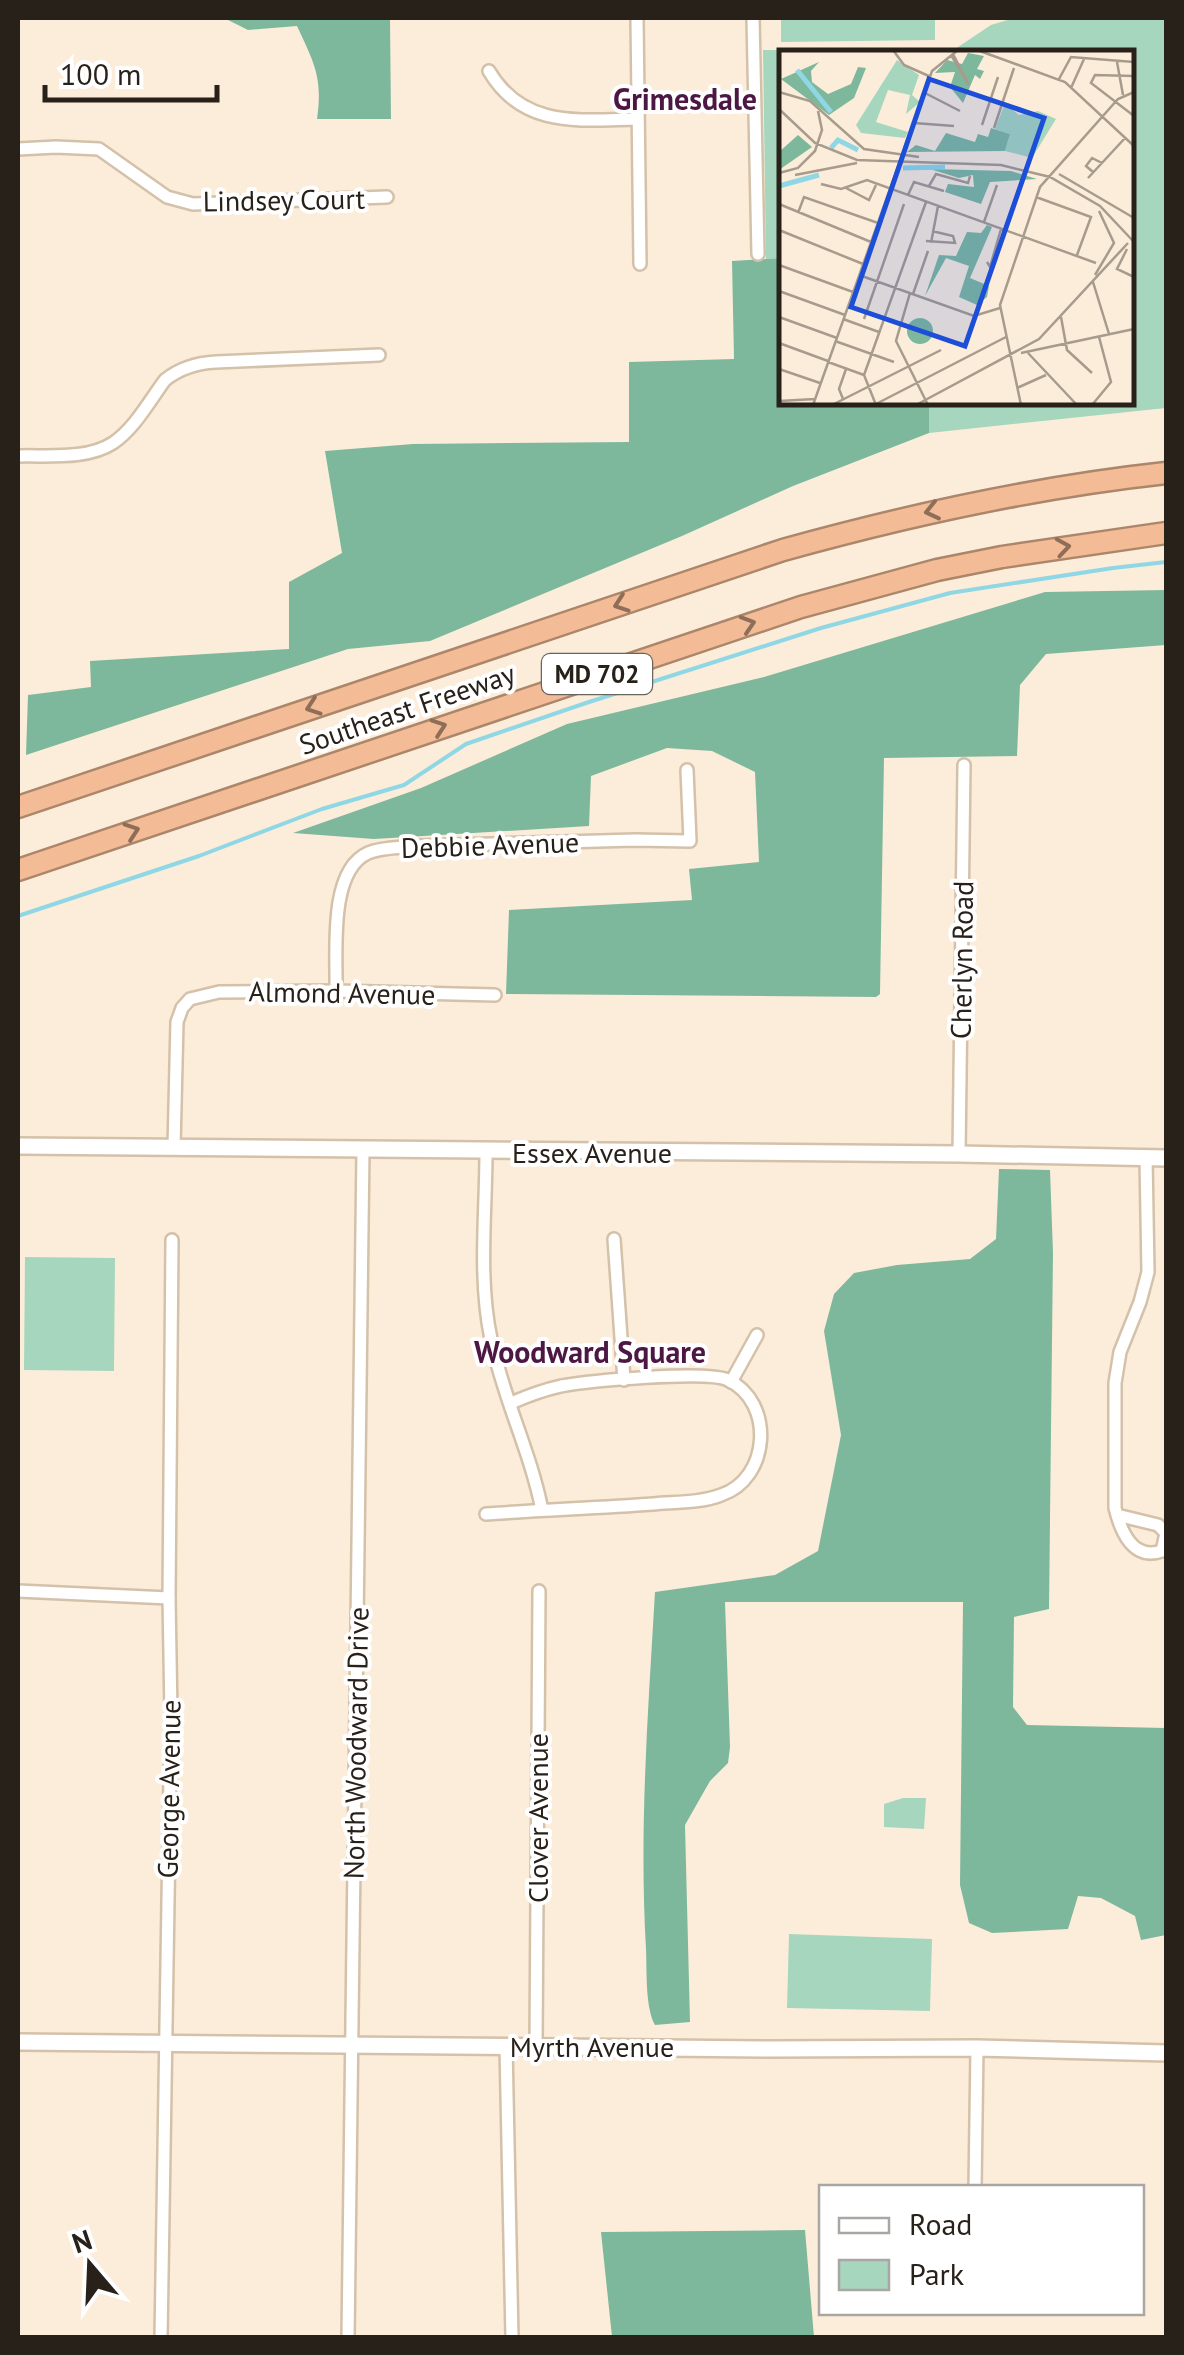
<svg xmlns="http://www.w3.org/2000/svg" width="1184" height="2355" font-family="'PT Sans',sans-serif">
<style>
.green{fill:#a6d6be}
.forest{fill:#7eb89c}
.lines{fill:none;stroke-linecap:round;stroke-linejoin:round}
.stream{stroke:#90d7e5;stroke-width:4}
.street-casing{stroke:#d4c1aa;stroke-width:16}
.secondary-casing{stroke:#d4c1aa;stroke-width:20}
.highway-casing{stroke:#ac866a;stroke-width:25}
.street{stroke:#fff;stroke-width:11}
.secondary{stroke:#fff;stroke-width:15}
.highway{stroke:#f3bc96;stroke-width:20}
.oneway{stroke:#8e6e58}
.labels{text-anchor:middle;stroke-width:8;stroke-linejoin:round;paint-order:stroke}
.shield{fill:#fff;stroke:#68645e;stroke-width:2.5}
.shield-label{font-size:25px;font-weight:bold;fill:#282119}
.street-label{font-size:28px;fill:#282119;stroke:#fff}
.neighbourhood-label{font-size:30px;font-weight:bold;fill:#4c1743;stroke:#fff}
.inset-river{fill:none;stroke:#90d7e5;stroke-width:5}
.inset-road{fill:none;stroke:#a79b8d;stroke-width:2.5}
.view{fill:#1d4ed8;fill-opacity:0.15;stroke:#1d4ed8;stroke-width:5}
.inset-edge{fill:none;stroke:#282119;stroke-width:5}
</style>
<rect width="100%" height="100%" fill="#fcedda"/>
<g class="green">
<polygon points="781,18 935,18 935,40 781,42"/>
<polygon points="1014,18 1166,18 1166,408 929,433 929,403 1132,402 1132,52 782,52 781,258 766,259 763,50 952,51 991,25"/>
<polygon points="25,1257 115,1258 114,1371 24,1370"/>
<polygon points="903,1798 926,1798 924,1829 884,1827 884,1804"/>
<polygon points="789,1934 932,1939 930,2011 787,2008"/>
</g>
<g class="forest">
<path d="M224 18H390L391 119H317C323 77 314 63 297 26L248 30Z"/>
<polygon points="781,258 782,402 929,403 929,433 793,486 682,536 430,641 348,649 26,755 28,695 91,687 90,661 289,649 289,582 342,553 325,451 413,444 629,442 629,362 734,359 732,261"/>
<polygon points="1166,590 1166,645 1046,654 1020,685 1017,756 884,758 880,994 876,997 506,994 509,910 692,900 689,869 759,862 755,772 712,751 667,748 591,776 589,826 374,839 293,833 421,788 567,724 764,677 1045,592"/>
<path d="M999 1169 1050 1170 1053 1253 1049 1609 1014 1617 1013 1707 1027 1725 1166 1728V1935L1141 1940 1135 1916 1101 1898 1078 1896 1068 1929 992 1933 969 1923 960 1885 963 1602H725L730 1747 728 1763 710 1781 685 1825 690 2022 655 2025C645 2007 647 1970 646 1949 639 1828 648 1713 655 1592L775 1575 818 1551 841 1435 824 1331 834 1294 854 1273 897 1265 970 1259 996 1239Z"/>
<polygon points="805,2230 814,2337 612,2337 601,2232"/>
</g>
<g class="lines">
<polyline class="stream" points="18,916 199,856 322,809 404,785 466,744 586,703 821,628 950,593 1113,568 1166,562"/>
<g class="street-casing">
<g id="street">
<polyline points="637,18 640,264"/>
<polyline points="753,18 758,254"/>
<path d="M489 71C523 129 580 120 637 119"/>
<polyline points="18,149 56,147 99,149 167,197 193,204 387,197"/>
<path d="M18 456C47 455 87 460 113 443 135 428 150 400 165 380 180 368 196 363 216 362L379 355"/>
<path d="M336 991C337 953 328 871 368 853 382 847 399 848 415 846L635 840 690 841 687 770"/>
<polyline points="174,1147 177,1022 182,1008 190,999 219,992 336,991 495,995"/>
<path d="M486 1152C486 1213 478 1278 491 1339 503 1398 530 1450 542 1510"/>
<polyline points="959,1154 964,765"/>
<polyline points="614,1239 624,1380"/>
<polyline points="731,1382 757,1335"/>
<path d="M486 1514C542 1510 598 1508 653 1504 675 1502 700 1503 721 1495 770 1479 775 1402 728 1380 707 1370 588 1381 561 1386 543 1390 527 1396 511 1403"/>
<path d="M1117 1515 1158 1525 1166 1533 1162 1551C1133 1561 1121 1532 1115 1508V1383L1120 1352 1140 1302 1148 1272 1146 1158"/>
<polyline points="18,1591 169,1598"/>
<polyline points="506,2046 512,2338"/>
<polyline points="536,2046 539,1591"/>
<polyline points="975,2188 977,2048"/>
<polyline points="161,2338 171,1714 169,1598 172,1240"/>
<polyline points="348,2338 363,1149"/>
</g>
</g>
<g class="secondary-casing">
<g id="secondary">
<polyline points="18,1146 959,1154 1166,1158"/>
<polyline points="18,2042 769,2049 977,2048 1166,2053"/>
</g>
</g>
<g class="highway-casing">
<g id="highway">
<path d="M18 807 783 550C909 515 1036 487 1166 473"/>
<polyline points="18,870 801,607 937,570 1002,557 1166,533"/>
</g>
</g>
<use href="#street" class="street"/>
<use href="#secondary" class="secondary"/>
<use href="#highway" class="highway"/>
</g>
<defs><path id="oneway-chevron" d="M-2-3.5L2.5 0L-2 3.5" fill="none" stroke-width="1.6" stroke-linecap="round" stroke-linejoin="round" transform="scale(2.5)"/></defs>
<g class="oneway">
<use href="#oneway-chevron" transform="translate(932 511) rotate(167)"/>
<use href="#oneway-chevron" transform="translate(1063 547) rotate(-9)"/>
<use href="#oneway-chevron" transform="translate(621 604) rotate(161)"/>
<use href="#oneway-chevron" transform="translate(748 624) rotate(-18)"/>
<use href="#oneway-chevron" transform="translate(313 707) rotate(161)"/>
<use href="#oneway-chevron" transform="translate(439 727) rotate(-19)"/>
<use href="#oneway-chevron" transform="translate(132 831) rotate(-19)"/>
</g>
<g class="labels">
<rect class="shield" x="542" y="654" width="110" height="40" rx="8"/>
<g class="shield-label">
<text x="597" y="683">MD 702</text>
</g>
<g class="street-label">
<text transform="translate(284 200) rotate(-1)" y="10">Lindsey Court</text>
<text transform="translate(407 709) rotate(-19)" y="10">Southeast Freeway</text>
<text transform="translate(490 845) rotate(-2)" y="10">Debbie Avenue</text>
<text transform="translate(962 960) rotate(-89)" y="10">Cherlyn Road</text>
<text transform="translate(342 993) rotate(1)" y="10">Almond Avenue</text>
<text x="592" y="1163">Essex Avenue</text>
<text transform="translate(356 1743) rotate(-89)" y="10">North Woodward Drive</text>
<text transform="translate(169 1789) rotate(-89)" y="10">George Avenue</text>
<text transform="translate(538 1818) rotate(-90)" y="10">Clover Avenue</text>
<text x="592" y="2057">Myrth Avenue</text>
</g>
<g class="neighbourhood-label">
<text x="685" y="110">Grimesdale</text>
<text x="590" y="1363">Woodward Square</text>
</g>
</g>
<g transform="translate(779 50)">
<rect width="355" height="355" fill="#fcedda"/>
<path d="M118 10 140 25 133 45 141 52 127 64 131 45 109 40 97 72 129 82 126 88 82 83 77 75ZM226 53 240 65 259 61 277 69 253 108 226 101 231 84 216 79Z" fill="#a6d6be"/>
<path d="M189 3 205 6 198 19 205 21 201 29 196 25 184 53 171 37 176 22 156 23 168 10 183 14ZM40 12 32 21 33 32 49 44 72 34 79 17 87 18 75 48 50 65 2 29ZM212 78 231 84 226 101 128 102 137 95 156 101 167 83 196 92 199 84 209 87ZM19 85 33 97 0 120V102ZM151 119 232 121 258 129 211 132 202 154 166 142 169 134 195 137 194 125 180 128ZM208 175 213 177 191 228 210 236 208 247 198 255 180 247 190 216 167 208 146 246 160 205 177 206 188 182 202 183ZM128 281a13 13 0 1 1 26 0a13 13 0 1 1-26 0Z" fill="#7eb89c"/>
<path class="inset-river" d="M18 20 52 62M52 98 59 90 79 100M124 118 166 117M0 136 40 125"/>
<path class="inset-road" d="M114 0 125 15 152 27M198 0 286 32 355 96M172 5 190 35 174 4M338 12 344 45M355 26 316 25 312 33 355 66M280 29 292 7 355 12M292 38 305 9M0 42 31 51 85 99 140 107M146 43 181 61M0 59 36 93 78 110 222 115 271 127 321 156 355 192M135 73 175 76M203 75 219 27M215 78 235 18M314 122 307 116 313 108 323 113M0 123 19 118 36 101 43 80 39 61M280 124 355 168M16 125 78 113M309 128 347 87M42 134 62 139 88 130 317 213M150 136 157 124 189 133 191 126M67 138 90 150 97 135M129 145 135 132 165 141M257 147 312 167 298 205M0 154 92 192M19 163 25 147 99 173M205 172 218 135M0 180 84 214M147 191 176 193 174 186 153 181M152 193 159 156M348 199 338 219 355 227M208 212 211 217 222 179M0 215 74 242M80 225 195 266 221 258M316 225 335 193 320 161M314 232 330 284M0 241 66 265M131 243 117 291 149 355M134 244 149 201M0 267 58 288M282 267 288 300 313 323M64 269 100 282M85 269 125 154M56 291 115 312M0 293 49 311M242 303 355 279M249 303 298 355M49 312 85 325M0 319 41 333M238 338 267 325M64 349 60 339 67 319M0 351 36 349M34 355 153 21 179 0M53 355 162 300M95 355 227 287M97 355 85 325 147 152M137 355 260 289 349 193M242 355 221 255 261 137 339 49 355 42M313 355 332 332 320 287"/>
<path class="view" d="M150 29 265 68 186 296 72 257Z"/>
<rect width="355" height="355" class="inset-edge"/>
</g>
<rect width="1184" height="2355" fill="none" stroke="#282119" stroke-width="40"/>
<rect x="819" y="2185" width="325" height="130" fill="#ffffff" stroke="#a9a6a3" stroke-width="2.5"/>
<rect x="839" y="2218" width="50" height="15" fill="#ffffff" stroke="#a9a6a3" stroke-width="2.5"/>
<text x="909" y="2235" font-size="30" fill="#282119">Road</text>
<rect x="839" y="2260" width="50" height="30" fill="#a6d6be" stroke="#a9a6a3" stroke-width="2.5"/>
<text x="909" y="2285" font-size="30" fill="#282119">Park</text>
<g transform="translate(90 2265) rotate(341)" stroke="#ffffff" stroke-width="8" paint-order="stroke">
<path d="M0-8L18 38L0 25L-18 38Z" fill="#282119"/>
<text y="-15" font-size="28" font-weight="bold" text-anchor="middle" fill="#282119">N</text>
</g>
<path d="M45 85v15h172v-15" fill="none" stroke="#282119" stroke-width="5"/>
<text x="60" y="85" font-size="30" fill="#282119" stroke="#ffffff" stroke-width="8" paint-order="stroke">100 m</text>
</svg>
